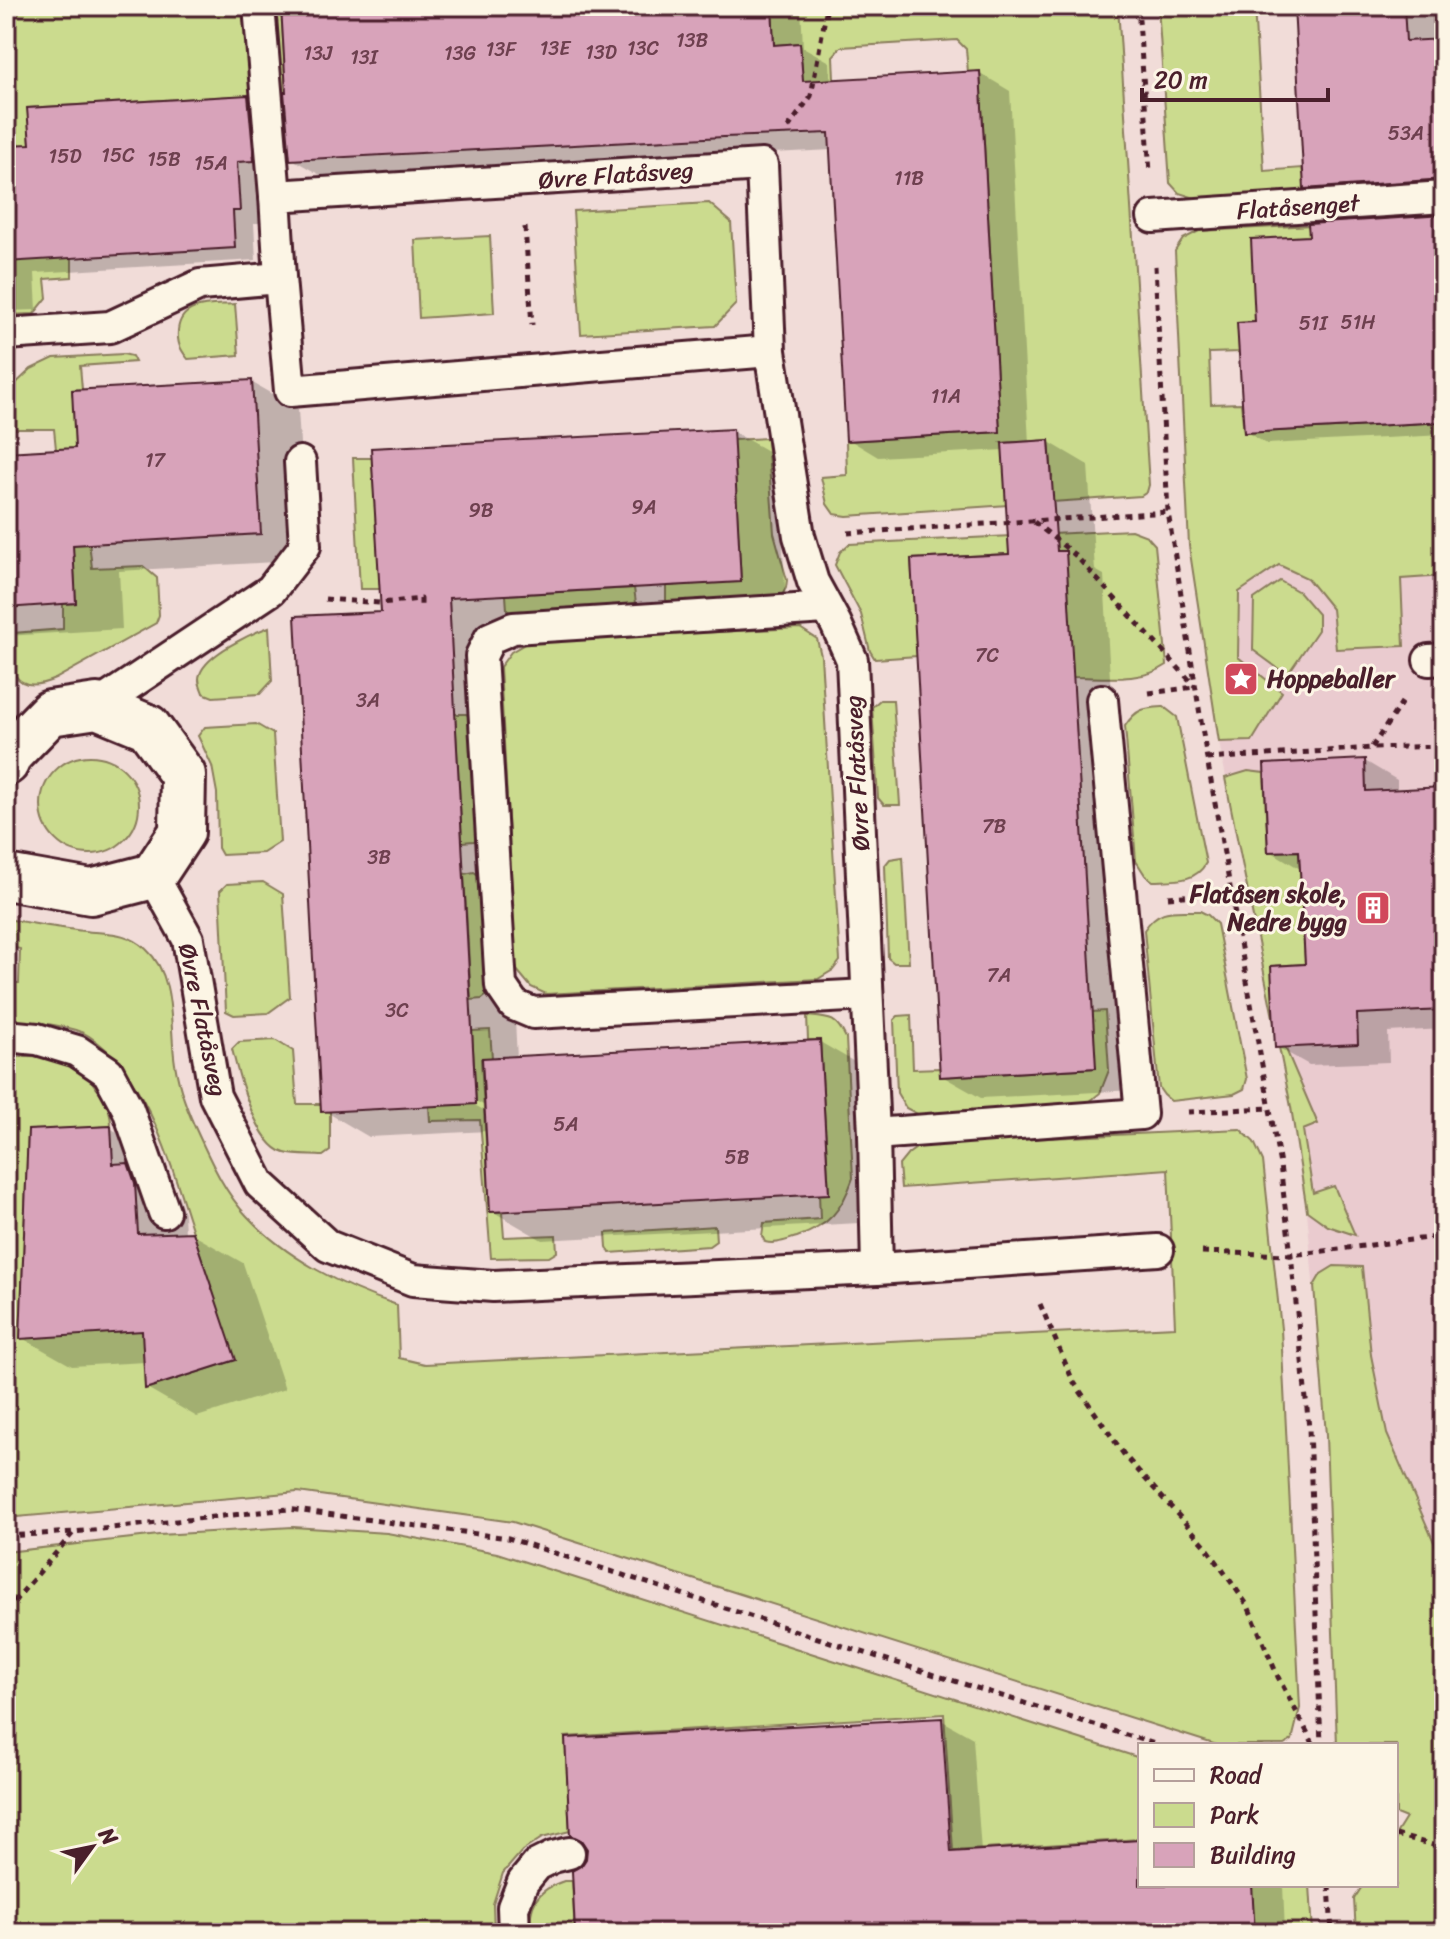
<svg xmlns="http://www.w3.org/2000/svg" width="1450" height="1939" font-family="Sriracha,sans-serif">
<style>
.built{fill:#eacbcf}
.green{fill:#cbdb8e;stroke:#8a7d5c;stroke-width:2;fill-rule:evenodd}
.shadow{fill:#0003;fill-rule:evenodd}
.building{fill:#d8a3ba;stroke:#4a1f2b;stroke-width:2}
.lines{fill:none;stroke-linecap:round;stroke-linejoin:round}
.lane-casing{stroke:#4a1f2b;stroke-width:36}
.street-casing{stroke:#4a1f2b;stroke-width:50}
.path{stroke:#4a1f2b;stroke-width:5;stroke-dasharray:6 6;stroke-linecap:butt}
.lane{stroke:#fcf5e5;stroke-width:30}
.street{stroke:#fcf5e5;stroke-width:44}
.labels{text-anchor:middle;stroke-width:6;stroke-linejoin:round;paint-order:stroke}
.number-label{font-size:20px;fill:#6e404f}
.street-label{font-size:24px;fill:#4a1f2b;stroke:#fcf5e5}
.poi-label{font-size:24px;font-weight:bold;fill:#4a1f2b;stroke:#fcf5e5;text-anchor:start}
</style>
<rect width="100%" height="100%" fill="#f1dcd8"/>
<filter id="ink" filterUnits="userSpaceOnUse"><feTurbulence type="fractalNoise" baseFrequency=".0125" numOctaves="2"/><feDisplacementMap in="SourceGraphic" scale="16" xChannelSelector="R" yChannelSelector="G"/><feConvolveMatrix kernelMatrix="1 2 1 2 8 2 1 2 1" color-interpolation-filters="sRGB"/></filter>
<g filter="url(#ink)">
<polygon class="built" points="1444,540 1444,1571 1326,1435 1307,1211 1291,1107 1219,742 1189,547"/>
<g class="green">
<polygon points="6,6 248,6 255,118 234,120 232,96 28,108 34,221 72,258 72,277 45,279 47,298 34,314 6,315 6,299 15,298 6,145"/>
<polygon points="275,6 283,6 281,7 287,108 281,103"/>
<path d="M772 6H1118L1149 485 1147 492 1141 496 847 516 834 514 827 504 821 477 847 475 846 441 1000 432 980 72H968L966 49 957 40 841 47 833 56 834 79 803 83 800 43 774 45ZM1049 440 1052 476 1002 443Z"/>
<polygon points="1158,6 1254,6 1264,171 1302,168 1303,174 1444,162 1444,184 1195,198 1179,193 1170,183"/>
<polygon points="709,203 731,222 736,304 715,326 581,334 573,211"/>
<polygon points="1444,218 1444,311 1238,323 1239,352 1209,353 1211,404 1241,403 1244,433 1444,422 1444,576 1401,579 1404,646 1336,649 1332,609 1307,578 1279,565 1239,592 1238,657 1282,692 1252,741 1219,742 1189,546 1175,251 1183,239 1199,231"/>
<polygon points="490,236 494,313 419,318 415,240"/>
<path d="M235 304 239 355 188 359C180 349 177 343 178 330 181 301 213 306 235 304Z"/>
<path d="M123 354 132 356 135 362 80 366 82 389 72 390 92 568 143 566 157 578 159 615 156 623 55 679C13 697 6 668 13 633L63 629V604L76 603 67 449H56L54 429H6V399L10 389 31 369 54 358Z"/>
<polygon points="767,438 774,533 787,580 786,588 781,597 670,605 666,600 666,586 741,581 733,440"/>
<polygon points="353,458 372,458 380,589 360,589"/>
<path d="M1131 530 1147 536 1155 545 1167 665C1141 683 1103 677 1073 677L1065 551 911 559 917 656 875 659 870 651 861 614 835 565 840 552 849 544Z"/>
<polygon points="1280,581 1299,592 1318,614 1318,630 1287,675 1253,650 1254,599"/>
<polygon points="634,588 636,603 631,607 512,614 507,610 506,595"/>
<path d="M269 627 272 681 260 694 213 697 203 693C201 687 197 681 200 674 207 654 250 634 269 627Z"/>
<polygon points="800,628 817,639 821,656 840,961 833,970 818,979 546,994 531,987 516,969 500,667 511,652 530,641"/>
<polygon points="880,700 893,700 900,805 884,805 878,798 872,707"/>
<path d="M1164 707 1177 717 1206 863C1195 883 1173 880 1153 881L1145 875 1136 861 1125 726C1137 708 1144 708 1164 707Z"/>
<polygon points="455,714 466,714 472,717 479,837 474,841 462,842"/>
<polygon points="256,724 273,734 280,842 263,853 222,855 218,848 217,793 212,766 198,736 205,727"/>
<circle cx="90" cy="805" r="49"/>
<polygon points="1248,771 1264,773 1268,852 1299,851 1305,964 1271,966 1285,1047 1318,1124 1303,1130 1313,1193 1334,1186 1355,1235 1328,1226 1307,1211 1291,1107 1225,778"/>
<polygon points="903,857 909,963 894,963 888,958 885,865 890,859"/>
<polygon points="474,872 481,877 487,995 482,999 471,1000 464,874"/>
<polygon points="263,882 283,894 290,997 268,1013 234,1015 226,1011 220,891 227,884"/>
<path d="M1200 911 1208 915 1217 924 1247 1079 1244 1089 1234 1094 1171 1101 1164 1095 1159 1088 1144 930C1160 906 1174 912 1200 911Z"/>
<path d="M6 919C32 923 58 928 84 931 108 934 127 931 146 949 177 977 169 1027 175 1064 179 1089 189 1115 200 1138 213 1166 226 1194 247 1216 286 1258 343 1287 397 1305L399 1358 425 1364 1175 1327 1168 1169 901 1188 899 1165 908 1154 922 1144 1240 1129 1254 1142 1263 1161 1281 1329 1300 1708 1292 1740 1284 1745H1217L513 1522 298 1492 6 1518V1059C31 1053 59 1056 81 1070 88 1074 93 1084 98 1090 107 1102 111 1111 111 1126L28 1131 20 1338 123 1332 141 1296 146 1389 235 1360C221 1317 207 1275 193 1232 172 1169 148 1074 89 1036 71 1024 28 1022 6 1020V983H19L20 949 6 946Z"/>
<polygon points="1105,1011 1109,1070 1100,1093 1084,1106 921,1116 906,1108 897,1093 894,1020 898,1016 911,1015 913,1069 940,1068 941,1077 1095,1068 1092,1012"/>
<path d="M807 1016C830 1018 836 1017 846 1038L853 1178C842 1210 829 1226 797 1237 786 1240 776 1245 765 1242L762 1236 764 1223 820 1219 819 1194 829 1193 820 1040H808Z"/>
<polygon points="490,1030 492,1058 481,1059 490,1212 502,1212 504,1237 556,1235 557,1252 549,1257 491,1258 480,1120 430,1121 429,1106 476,1103 472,1031"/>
<path d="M275 1040 293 1051 297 1104H321L330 1111V1151L323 1156C311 1155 296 1156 285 1153 257 1146 238 1074 232 1049L239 1042Z"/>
<polygon points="715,1226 716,1241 709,1246 610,1253 607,1247 606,1233"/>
<polygon points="1334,1266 1362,1267 1371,1355 1387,1434 1444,1565 1444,1933 1356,1933 1354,1899 1363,1885 1396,1885 1396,1834 1406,1818 1396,1814 1396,1745 1337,1745 1326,1435 1314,1286 1321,1274"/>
<polygon points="293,1527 387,1533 497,1553 1140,1758 1140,1839 953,1851 944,1714 565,1737 570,1831 542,1838 522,1851 503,1873 493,1904 494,1933 6,1933 6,1552 159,1535"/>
<path d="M564 1881H572L575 1933H530C529 1905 536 1890 564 1881Z"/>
<polygon points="1247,1885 1310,1885 1313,1933 1250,1933"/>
</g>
<g class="shadow">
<polygon points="321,6 801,6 803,47 830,62 831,81 980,73 1010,91 1029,443 1049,442 1088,465 1095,570 1104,575 1134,1090 981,1098 942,1076 1012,556 1004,450 878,457 848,439 832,150 322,176 292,159"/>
<polygon points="1296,6 1444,6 1444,192 1328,200 1306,187"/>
<polygon points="248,97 270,110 258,174 262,223 254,223 256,260 35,273 37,310 6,311 6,147 32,146"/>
<polygon points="1444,217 1444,435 1267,444 1246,432 1257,324 1311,238"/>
<polygon points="251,382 298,409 307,560 119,571 122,629 6,636 6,454 78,449"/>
<path d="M732 431 778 457 786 607 494 623 517 1058 820 1042 870 1071 878 1222 542 1240 492 1211 488 1131 369 1137 323 1110 383 614ZM468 1097 487 1107V1112L466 1100Z"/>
<polygon points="1365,761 1397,780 1397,791 1444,789 1444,1029 1388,1032 1389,1062 1309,1065 1277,1047 1307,966 1302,870 1270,851"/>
<polygon points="110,1128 160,1157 162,1185 178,1194 184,1213 185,1234 192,1234 243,1263 285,1389 197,1417 147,1388 146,1362 72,1366 22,1338"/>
<polygon points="941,1720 973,1738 981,1852 1140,1842 1140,1885 1283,1885 1285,1933 577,1933"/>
</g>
<g class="building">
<polygon points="281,6 772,6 774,45 800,43 803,81 980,71 1000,432 846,441 829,133 724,137 290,160 284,92 286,92"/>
<polygon points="1294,6 1404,6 1406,41 1444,39 1444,179 1304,189"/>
<polygon points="248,95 254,161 237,162 240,211 233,211 235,248 6,262 6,145 30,144 27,108"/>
<polygon points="1444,215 1444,422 1244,433 1237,323 1255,322 1251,239 1309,236 1308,224"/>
<polygon points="252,380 261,534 73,545 76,603 6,608 6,452 75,448 72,390"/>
<polygon points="733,429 741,582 449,598 476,1104 321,1112 295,616 381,612 371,448"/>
<polygon points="1049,440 1057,551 1066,551 1096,1068 940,1077 911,559 1009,554 1002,443"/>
<polygon points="1365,759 1366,791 1444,787 1444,1010 1357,1014 1358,1044 1275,1048 1271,966 1305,964 1299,851 1268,852 1264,764"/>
<polygon points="820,1040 829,1194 490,1212 482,1058"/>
<polygon points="111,1126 113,1164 128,1163 135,1183 138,1234 193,1232 236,1360 145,1389 142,1331 20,1339 28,1130"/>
<polygon points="942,1718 951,1852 1140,1840 1140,1885 1252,1885 1255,1933 575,1933 572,1871 582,1865 586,1859 587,1849 581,1840 570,1836 565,1738"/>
</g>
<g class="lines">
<g class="lane-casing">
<g id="lane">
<polyline points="259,6 275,196"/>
<polyline points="1153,217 1444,197"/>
<polyline points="6,334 110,327 200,285 280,278"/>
<polyline points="770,351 290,391 280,278 275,196 762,165 770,351 799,536 813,582 836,624 852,660 874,1134 877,1269"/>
<polyline points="826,608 513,628 490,638 481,656 501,986 514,1005 533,1013 867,995"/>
<polyline points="1429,660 1444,659"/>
<polyline points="97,706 271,590 305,546 300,462"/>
<polyline points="153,876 188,939 215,1096 260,1184 328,1246 413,1280 493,1286 877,1269 1158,1250"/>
<polyline points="6,1036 37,1039 77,1051 108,1072 128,1109 164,1212"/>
<polyline points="874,1134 1141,1114 1102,700"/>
<polyline points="514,1933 513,1907 523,1882 537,1865 553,1857 569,1853"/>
</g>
</g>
<g class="street-casing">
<polyline id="street" points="6,763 10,754 50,713 97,706 148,727 183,775 182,832 153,876 91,892 6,877"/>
</g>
<g class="path">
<polyline points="1138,6 1150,172"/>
<polyline points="788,128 811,96 827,6"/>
<polyline points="525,227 532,325"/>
<polyline points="1155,266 1168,512 1207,759 1280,1165 1291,1255 1309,1428 1321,1745"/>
<polyline points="1034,522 1075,555 1195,686"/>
<polyline points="848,533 1168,512"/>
<polyline points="325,599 380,603 421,599 421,610"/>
<polyline points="1149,693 1195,687"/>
<polyline points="1372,747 1404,699"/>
<polyline points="1207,759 1372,748 1444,746"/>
<polyline points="1168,897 1231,893"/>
<polyline points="1188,1112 1270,1108"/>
<polyline points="1202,1252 1291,1255 1444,1236"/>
<polyline points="1040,1304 1073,1381 1125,1456 1205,1545 1248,1606 1278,1677 1314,1745"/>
<polyline points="6,1536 74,1532 288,1509 508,1538 843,1646 1158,1745"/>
<polyline points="6,1611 73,1533"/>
<polyline points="1396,1835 1444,1848"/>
<polyline points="1329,1885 1332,1933"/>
</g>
<use href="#lane" class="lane"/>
<use href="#street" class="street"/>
</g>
</g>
<defs>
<g id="sight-square" transform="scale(1.8)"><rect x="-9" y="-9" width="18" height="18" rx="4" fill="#d1495b" stroke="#fcf5e5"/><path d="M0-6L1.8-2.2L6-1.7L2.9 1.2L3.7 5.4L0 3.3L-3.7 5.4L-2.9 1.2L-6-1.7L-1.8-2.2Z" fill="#fff"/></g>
<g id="building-square" transform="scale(1.8)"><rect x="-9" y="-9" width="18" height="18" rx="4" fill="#d1495b" stroke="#fcf5e5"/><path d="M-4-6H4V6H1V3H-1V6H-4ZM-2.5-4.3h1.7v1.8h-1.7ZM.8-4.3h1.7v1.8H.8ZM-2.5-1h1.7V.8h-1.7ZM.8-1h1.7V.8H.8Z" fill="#fff"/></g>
</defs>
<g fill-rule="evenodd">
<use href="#sight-square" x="1241" y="679"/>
<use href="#building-square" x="1373" y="908"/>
</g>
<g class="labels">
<g class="number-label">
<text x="692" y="47">13B</text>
<text x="555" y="55">13E</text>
<text x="643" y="55">13C</text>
<text x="501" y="56">13F</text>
<text x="601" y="59">13D</text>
<text x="318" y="60">13J</text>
<text x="460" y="60">13G</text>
<text x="364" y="64">13I</text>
<text x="1406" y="140">53A</text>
<text x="118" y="162">15C</text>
<text x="65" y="163">15D</text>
<text x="164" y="166">15B</text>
<text x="211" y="170">15A</text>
<text x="909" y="185">11B</text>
<text x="1358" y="329">51H</text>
<text x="1313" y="330">51I</text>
<text x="946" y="403">11A</text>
<text x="155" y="467">17</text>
<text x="644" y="514">9A</text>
<text x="481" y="517">9B</text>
<text x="987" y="662">7C</text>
<text x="368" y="707">3A</text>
<text x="994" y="833">7B</text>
<text x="379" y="864">3B</text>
<text x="999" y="982">7A</text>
<text x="397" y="1017">3C</text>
<text x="566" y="1131">5A</text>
<text x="737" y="1164">5B</text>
</g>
<g class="street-label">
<text transform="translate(616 175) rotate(-4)" y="8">Øvre Flatåsveg</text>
<text transform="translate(1298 207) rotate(-4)" y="8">Flatåsenget</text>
<text transform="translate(857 773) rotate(-93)" y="8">Øvre Flatåsveg</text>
<text transform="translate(203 1020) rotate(78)" y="8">Øvre Flatåsveg</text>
</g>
<g class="poi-label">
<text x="1267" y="687">Hoppeballer</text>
<text x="1347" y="902" text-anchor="end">Flatåsen skole,<tspan x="1347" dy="28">Nedre bygg</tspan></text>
</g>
</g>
<rect width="1450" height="1939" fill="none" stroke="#fcf5e5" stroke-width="32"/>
<rect x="16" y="16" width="1418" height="1907" fill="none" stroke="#4a1f2b" stroke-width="3" filter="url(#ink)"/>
<rect x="1138" y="1743" width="260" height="144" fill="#fcf5e5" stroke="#b59f9b" stroke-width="2"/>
<rect x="1154" y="1769" width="40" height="12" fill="#fcf5e5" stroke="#b59f9b" stroke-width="2"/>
<text x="1210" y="1783" font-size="24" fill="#4a1f2b">Road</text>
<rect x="1154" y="1803" width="40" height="24" fill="#cbdb8e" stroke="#b59f9b" stroke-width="2"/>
<text x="1210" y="1823" font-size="24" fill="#4a1f2b">Park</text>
<rect x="1154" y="1843" width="40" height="24" fill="#d8a3ba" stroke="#b59f9b" stroke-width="2"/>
<text x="1210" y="1863" font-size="24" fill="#4a1f2b">Building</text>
<g transform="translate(92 1847) rotate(57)" stroke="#fcf5e5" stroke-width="6" paint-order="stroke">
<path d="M0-6L14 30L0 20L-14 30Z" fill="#4a1f2b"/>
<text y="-12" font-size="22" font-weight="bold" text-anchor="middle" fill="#4a1f2b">N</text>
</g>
<path d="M1142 88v12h186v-12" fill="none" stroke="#4a1f2b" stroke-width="4"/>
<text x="1154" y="88" font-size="24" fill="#4a1f2b" stroke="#fcf5e5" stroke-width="6" paint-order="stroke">20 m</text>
</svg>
